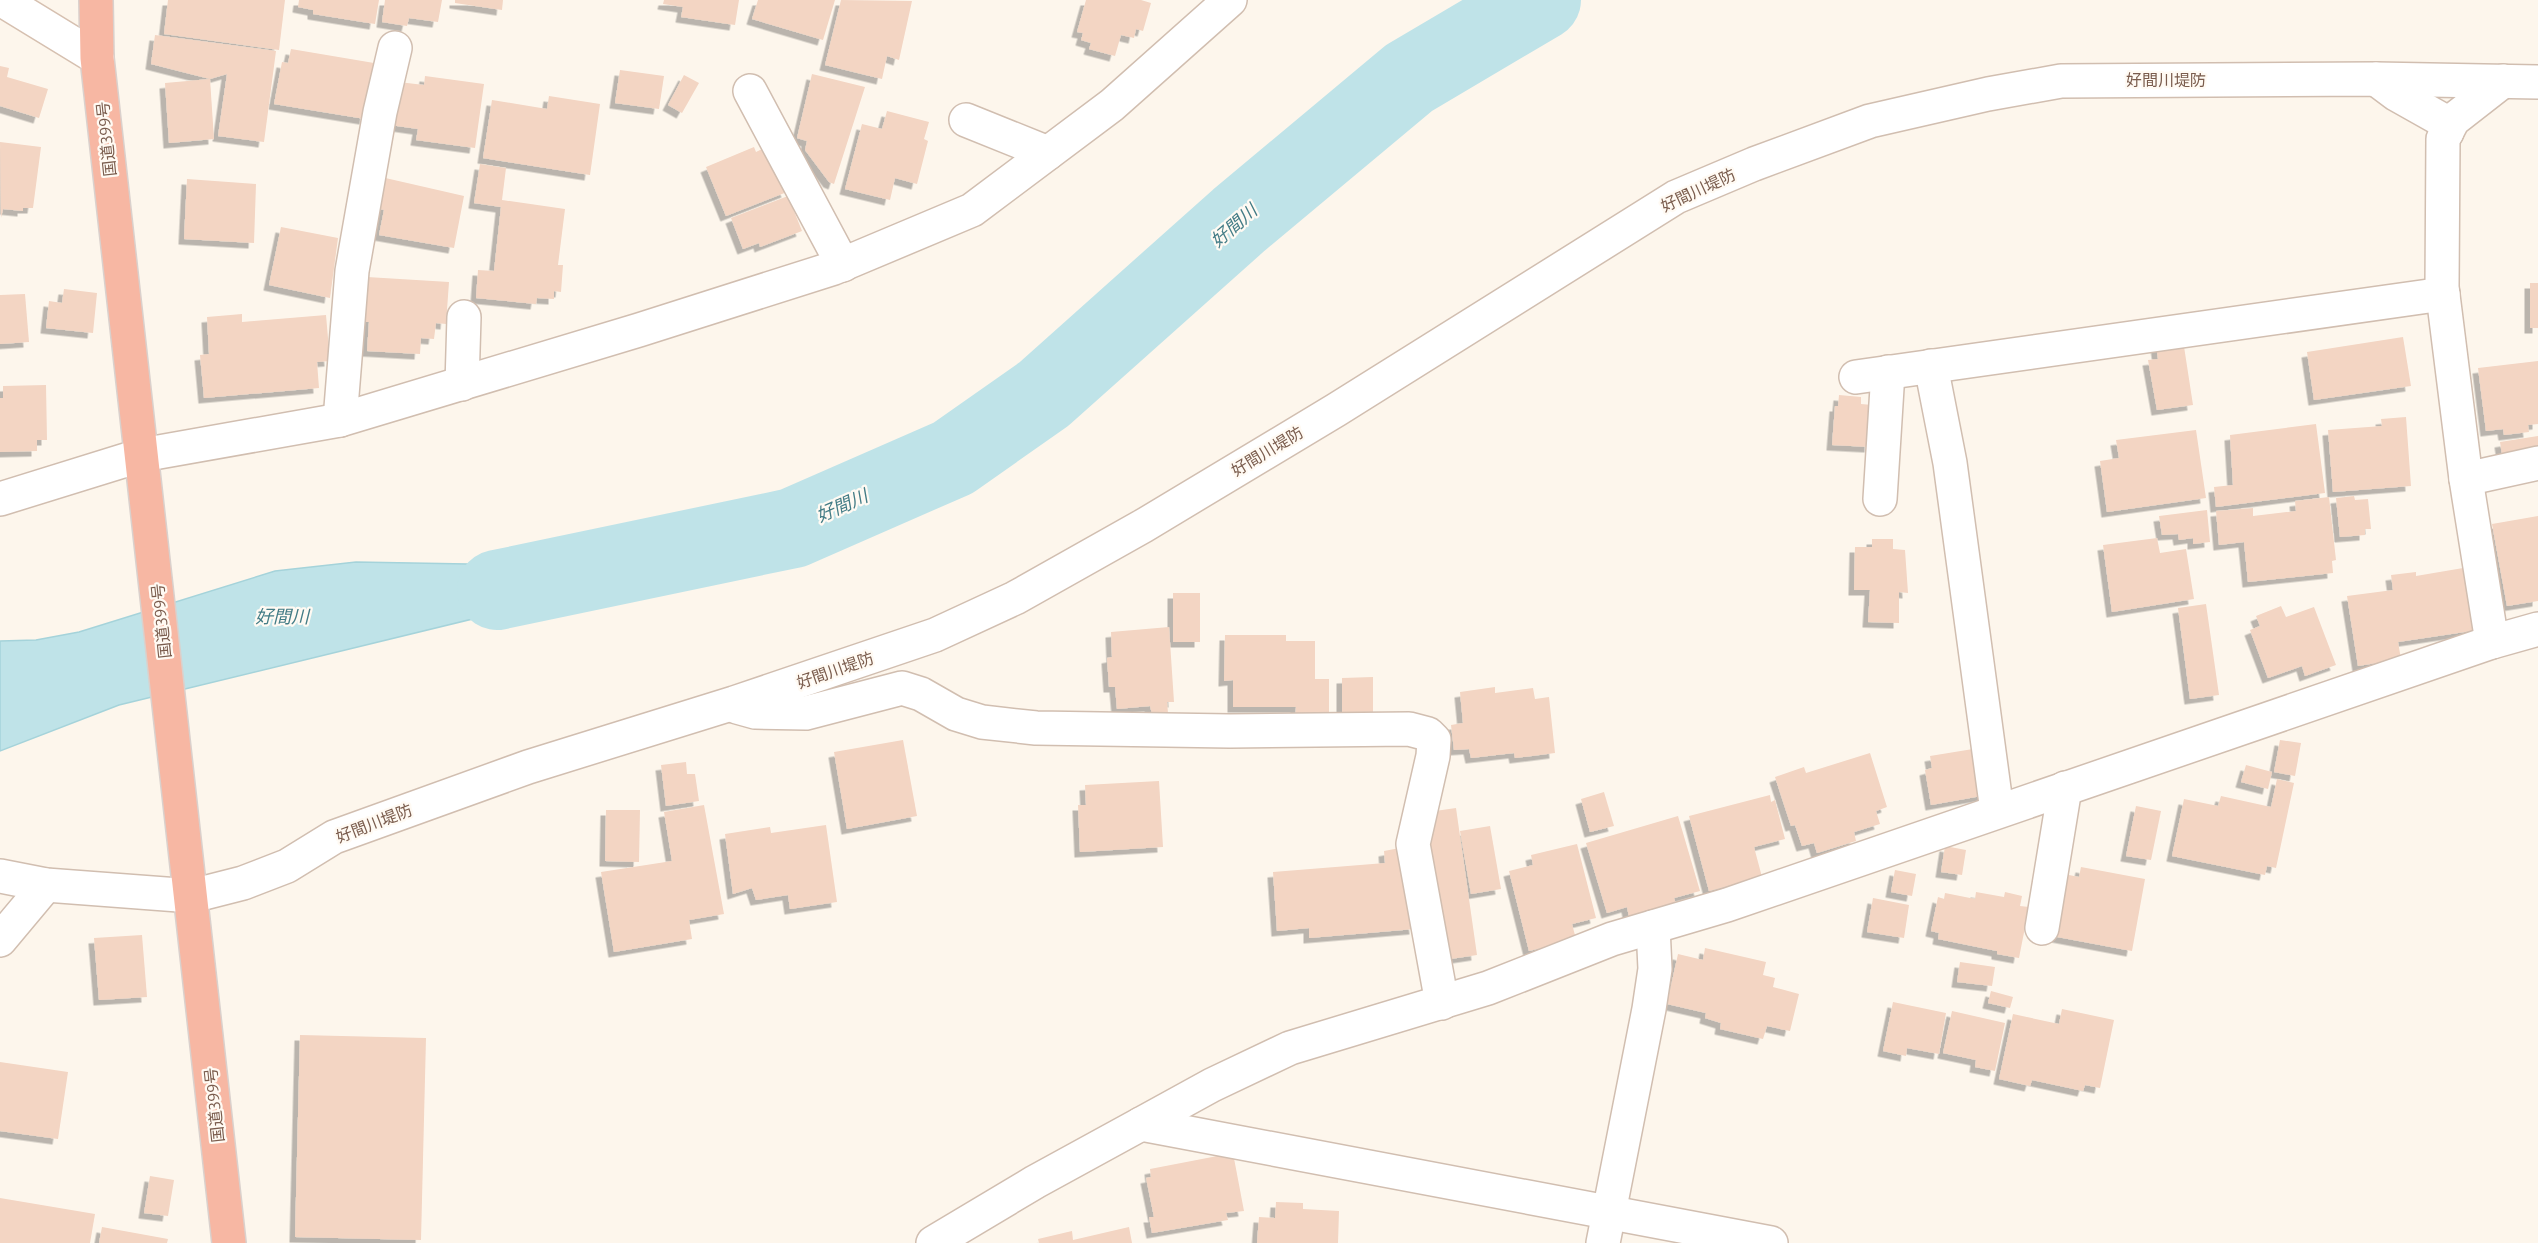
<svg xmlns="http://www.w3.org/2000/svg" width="2538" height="1243" font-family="Ubuntu,'Noto Sans JP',sans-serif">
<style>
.water{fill:#bfe3e8;stroke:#a5d3da;stroke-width:1.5}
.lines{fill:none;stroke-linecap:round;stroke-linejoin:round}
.river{stroke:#bfe3e8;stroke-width:80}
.building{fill:#f3d5c3;filter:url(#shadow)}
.street-casing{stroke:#d1beb0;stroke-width:36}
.secondary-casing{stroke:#d6c0b0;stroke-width:36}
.highway-casing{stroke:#dad1cd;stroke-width:36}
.street{stroke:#fff;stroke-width:33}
.secondary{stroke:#fff;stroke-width:33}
.highway{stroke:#f7b7a3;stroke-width:33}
.labels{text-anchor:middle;stroke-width:4.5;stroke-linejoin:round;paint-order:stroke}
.street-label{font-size:16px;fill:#7a5c4d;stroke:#fffaf3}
.water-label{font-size:18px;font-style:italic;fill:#437c86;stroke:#fffaf3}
</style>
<defs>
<filter id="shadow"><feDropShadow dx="-5.5" dy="5.5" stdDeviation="0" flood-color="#0004"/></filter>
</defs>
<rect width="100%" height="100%" fill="#fdf6ec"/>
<polygon class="water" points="356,562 682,568 119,705 0,751 0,641 36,640 79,632 275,571"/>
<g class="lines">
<polyline class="river" points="497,590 793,528 953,458 1044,394 1239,220 1409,78 1541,0"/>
</g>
<g class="building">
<polygon points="168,0 285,0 279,50 164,34"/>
<polygon points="299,0 379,0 375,24 313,14 313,10 298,7"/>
<polygon points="385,0 442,0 438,22 409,18 407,26 382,22"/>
<polygon points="455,0 503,0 502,10 455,3"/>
<polygon points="664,0 739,0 735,25 681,17 683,7 663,4"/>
<polygon points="758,0 835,0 823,40 752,19"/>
<polygon points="841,0 912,1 899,60 887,56 882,79 825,65"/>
<polygon points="1086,0 1141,0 1151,3 1143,31 1136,29 1134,38 1121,35 1115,56 1089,49 1091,43 1081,40 1083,33 1077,32"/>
<polygon points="155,35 276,51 264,142 218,136 227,74 210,79 151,64"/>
<polygon points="291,49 374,63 365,119 274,104 282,62 288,63"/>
<polygon points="0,66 9,68 7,77 48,89 39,118 0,106"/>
<polygon points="620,70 664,76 659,109 615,103"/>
<polygon points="812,74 865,87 834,184 829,182 805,150 807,141 797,138"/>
<polygon points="684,75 699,83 682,113 668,105"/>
<polygon points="425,76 484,84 475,148 416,140 418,129 376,123 382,80 424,85"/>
<polygon points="210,79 214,139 169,143 165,83"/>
<polygon points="549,96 600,104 590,175 483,158 492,100 547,109"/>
<polygon points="887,111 929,122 924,139 928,141 917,184 895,178 890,200 845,189 862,124 882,129"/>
<polygon points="0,142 41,147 33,208 23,208 23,211 3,209 1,218"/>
<polygon points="768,146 787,192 726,216 706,167 754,147 756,152"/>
<polygon points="480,164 506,168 502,200 565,209 558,265 563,265 561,292 554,291 554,299 537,298 536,304 476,298 478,270 494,271 501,207 474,203"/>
<polygon points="381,177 464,196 454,248 379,235 384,210 375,208"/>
<polygon points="187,179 256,184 254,243 184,239"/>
<polygon points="788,196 802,231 760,247 759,243 743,249 731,218"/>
<polygon points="281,227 338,238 330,298 269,285"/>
<polygon points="367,277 449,282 446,324 436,323 434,339 421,338 420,354 367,351 369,322 364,322"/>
<rect x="2530" y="283" width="8" height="45"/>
<polygon points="64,289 97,293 93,333 46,328 49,301 62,303"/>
<polygon points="25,294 29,342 0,344 0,295"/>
<polygon points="242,314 242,322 326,315 330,361 317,362 319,388 204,398 200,355 209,354 207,317"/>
<polygon points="2403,337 2411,386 2314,400 2307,352"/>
<polygon points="2183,340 2193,405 2157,410 2148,360 2158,359 2156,344"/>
<polygon points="2538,361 2538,424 2528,425 2529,432 2504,435 2503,429 2486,431 2478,368"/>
<polygon points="46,385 47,440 37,440 37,451 0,452 0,398 3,398 3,386"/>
<polygon points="1839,395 1861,397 1861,404 1872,405 1870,447 1832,445 1835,406 1838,406"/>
<polygon points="2406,417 2411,486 2333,492 2328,430 2382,426 2381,419"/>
<polygon points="2316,424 2325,493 2216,507 2214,487 2233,485 2230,435"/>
<polygon points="2196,430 2206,498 2107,512 2100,461 2119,458 2116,440"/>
<polygon points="2538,436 2538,456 2503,461 2500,442"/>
<polygon points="2354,496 2355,500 2368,499 2371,529 2365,529 2365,535 2340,537 2336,498"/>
<polygon points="2329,497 2336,560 2332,561 2333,573 2248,582 2244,542 2219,545 2216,511 2253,508 2253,516 2296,511 2295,501"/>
<polygon points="2207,510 2210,542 2193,544 2193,538 2179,540 2178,534 2162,535 2159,516"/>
<polygon points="2538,516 2538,601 2507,606 2492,524"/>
<polygon points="2157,538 2160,553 2186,549 2194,599 2112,612 2103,545"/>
<polygon points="1872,539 1893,539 1893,549 1905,550 1908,593 1899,592 1899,623 1868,622 1870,590 1854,590 1855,547 1872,547"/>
<polygon points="2469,567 2478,630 2398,642 2401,659 2358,666 2347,596 2393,590 2391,575 2416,572 2416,576"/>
<rect x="1173" y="593" width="27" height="49"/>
<polygon points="2206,604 2219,695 2190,699 2178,608"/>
<polygon points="2281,606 2286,617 2314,607 2336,665 2305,676 2302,666 2268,678 2250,630 2260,626 2256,616"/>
<polygon points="1169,627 1174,702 1167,702 1168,713 1152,714 1150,706 1117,709 1115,687 1109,687 1107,658 1112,657 1111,632"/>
<polygon points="1225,635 1286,635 1286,641 1315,641 1315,679 1329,679 1329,714 1295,720 1296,707 1233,707 1233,680 1224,681"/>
<polygon points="1373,677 1373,715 1342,715 1342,678"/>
<polygon points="1495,687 1495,693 1533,688 1535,699 1549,697 1555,753 1515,758 1514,753 1471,758 1469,749 1454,750 1451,725 1463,723 1460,692"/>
<polygon points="903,740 917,816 847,829 834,752"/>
<polygon points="2280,740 2301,743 2295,776 2274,772"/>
<polygon points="1973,749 1987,795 1931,805 1925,770 1932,768 1930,756"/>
<polygon points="1870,753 1887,807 1876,811 1880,824 1854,832 1856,841 1817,853 1814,843 1802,846 1795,825 1791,826 1775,777 1804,767 1806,773"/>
<polygon points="686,762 687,774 695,774 699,801 666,806 661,765"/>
<polygon points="2246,765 2272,772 2268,789 2241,782"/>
<polygon points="2277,779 2294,783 2276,868 2267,866 2265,875 2172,856 2184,799 2218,806 2221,796 2271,807"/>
<polygon points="1159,781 1163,847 1080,852 1078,805 1086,805 1085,785"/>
<polygon points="1604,792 1614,826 1590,832 1581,799"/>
<polygon points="1770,795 1771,802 1775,800 1785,839 1754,847 1762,877 1709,891 1689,816"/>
<polygon points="704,805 724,914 689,920 692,939 614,952 601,872 672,861 664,812"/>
<polygon points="2136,806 2161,811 2151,860 2126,856"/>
<polygon points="1456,808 1477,955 1444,960 1423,841 1432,839 1428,812"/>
<polygon points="606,810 640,810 639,862 605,861"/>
<polygon points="1678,816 1700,891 1674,898 1676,904 1629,917 1627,907 1607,913 1586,843"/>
<polygon points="826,825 837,902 790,909 788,895 756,900 752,888 733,894 725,834 770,827 771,833"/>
<polygon points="1490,826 1501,889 1471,894 1460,831"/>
<polygon points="1577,844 1596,918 1572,924 1576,939 1529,951 1509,871 1533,865 1531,855"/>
<polygon points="1945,846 1966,850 1962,875 1941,872"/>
<polygon points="1405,847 1415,929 1309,938 1309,928 1277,931 1273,872 1385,863 1384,851"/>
<polygon points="2081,867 2145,879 2132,951 2052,936 2064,874 2079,877"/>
<polygon points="1895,870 1916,874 1912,896 1891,892"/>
<polygon points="1976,892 2004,897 2005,892 2022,896 2020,906 2029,907 2019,958 1997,954 1997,951 1938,939 1939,933 1931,931 1938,897 1944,899 1945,893 1975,899"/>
<polygon points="1873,898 1909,905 1904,938 1867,932"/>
<polygon points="142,935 147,997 99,1000 94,938"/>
<polygon points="1705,948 1766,962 1763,975 1775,978 1773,987 1799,994 1790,1031 1767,1026 1763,1039 1720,1029 1721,1023 1705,1018 1706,1013 1667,1004 1678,954 1703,960"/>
<polygon points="1960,962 1995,967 1992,986 1957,982"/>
<polygon points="1991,991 2013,997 2010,1008 1988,1003"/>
<polygon points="1893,1002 1946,1013 1939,1054 1907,1048 1906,1056 1883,1051"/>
<polygon points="2062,1009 2114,1020 2100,1088 2085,1085 2083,1091 2032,1080 2030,1086 1999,1079 2013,1014 2059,1024"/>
<polygon points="1952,1011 2005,1023 1995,1071 1975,1067 1976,1060 1943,1053"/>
<polygon points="300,1035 426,1038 421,1240 295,1237"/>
<polygon points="0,1062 68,1072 58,1139 0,1131"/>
<polygon points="1233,1153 1244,1211 1226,1213 1228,1220 1152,1233 1149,1217 1154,1217 1146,1178 1151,1177 1150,1169"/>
<polygon points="150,1176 174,1180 168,1216 144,1213"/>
<polygon points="0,1198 95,1214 90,1243 0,1243"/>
<polygon points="1276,1202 1303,1203 1303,1209 1339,1211 1338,1243 1257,1243 1259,1217 1275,1218"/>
<polygon points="102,1227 168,1239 167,1243 99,1243"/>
<polygon points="1129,1227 1132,1243 1039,1243 1038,1239 1072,1231 1073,1240"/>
</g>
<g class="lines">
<g class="street-casing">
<g id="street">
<polyline points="2376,79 2396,94 2444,121 2447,132"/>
<polyline points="750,91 843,265"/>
<polyline points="966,120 1048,153"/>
<polyline points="1931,366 1950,463 1997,811"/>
<polyline points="1856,377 2443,294"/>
<polyline points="462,384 464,317"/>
<polyline points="340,420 352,271 380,112 395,48"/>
<polyline points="2466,479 2538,463"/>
<polyline points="0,499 142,455 340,420 639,330 834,268 972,210 1112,105 1230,0"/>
<polyline points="1880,499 1888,372"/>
<polyline points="2492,642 2466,479 2442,287 2443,139 2453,120 2503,81"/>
<polyline points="737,707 755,712 806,713 902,688 921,694 956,714 982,722 1036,728 1230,731 1409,729 1428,734 1434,740 1433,756 1413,844 1442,1003"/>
<polyline points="0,876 46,885 192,896 243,883 287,866 334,837 528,767 734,703 935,635 1015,598 1143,526 1336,410 1676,197 1754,164 1870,121 1988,94 2061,81 2376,79 2538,82"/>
<polyline points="2042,928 2065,788"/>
<polyline points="0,940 46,885"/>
<polyline points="1141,1124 1771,1243"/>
<polyline points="933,1243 1035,1182 1141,1124 1212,1085 1290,1048 1488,988 1612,939 1727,905 2492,642 2538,629"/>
<polyline points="1603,1243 1649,1009 1655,969 1653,927"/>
</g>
</g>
<g class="secondary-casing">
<polyline id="secondary" points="2,0 97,58"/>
</g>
<g class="highway-casing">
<polyline id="highway" points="96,0 97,58 229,1243"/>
</g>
<use href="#street" class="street"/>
<use href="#secondary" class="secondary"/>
<use href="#highway" class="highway"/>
</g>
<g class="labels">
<g class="street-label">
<text x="2166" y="86">好間川堤防</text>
<text transform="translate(106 139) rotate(-96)" y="6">国道399号</text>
<text transform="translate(1698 190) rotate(-25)" y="6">好間川堤防</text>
<text transform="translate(1267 451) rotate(-31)" y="6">好間川堤防</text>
<text transform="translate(161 621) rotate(-96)" y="6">国道399号</text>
<text transform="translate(835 670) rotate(-19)" y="6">好間川堤防</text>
<text transform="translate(374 823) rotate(-21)" y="6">好間川堤防</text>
<text transform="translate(214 1105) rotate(-96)" y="6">国道399号</text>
</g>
<g class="water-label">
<text transform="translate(1234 226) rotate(-41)" y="6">好間川</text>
<text transform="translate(842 506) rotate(-24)" y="6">好間川</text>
<text x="282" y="623">好間川</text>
</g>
</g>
</svg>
